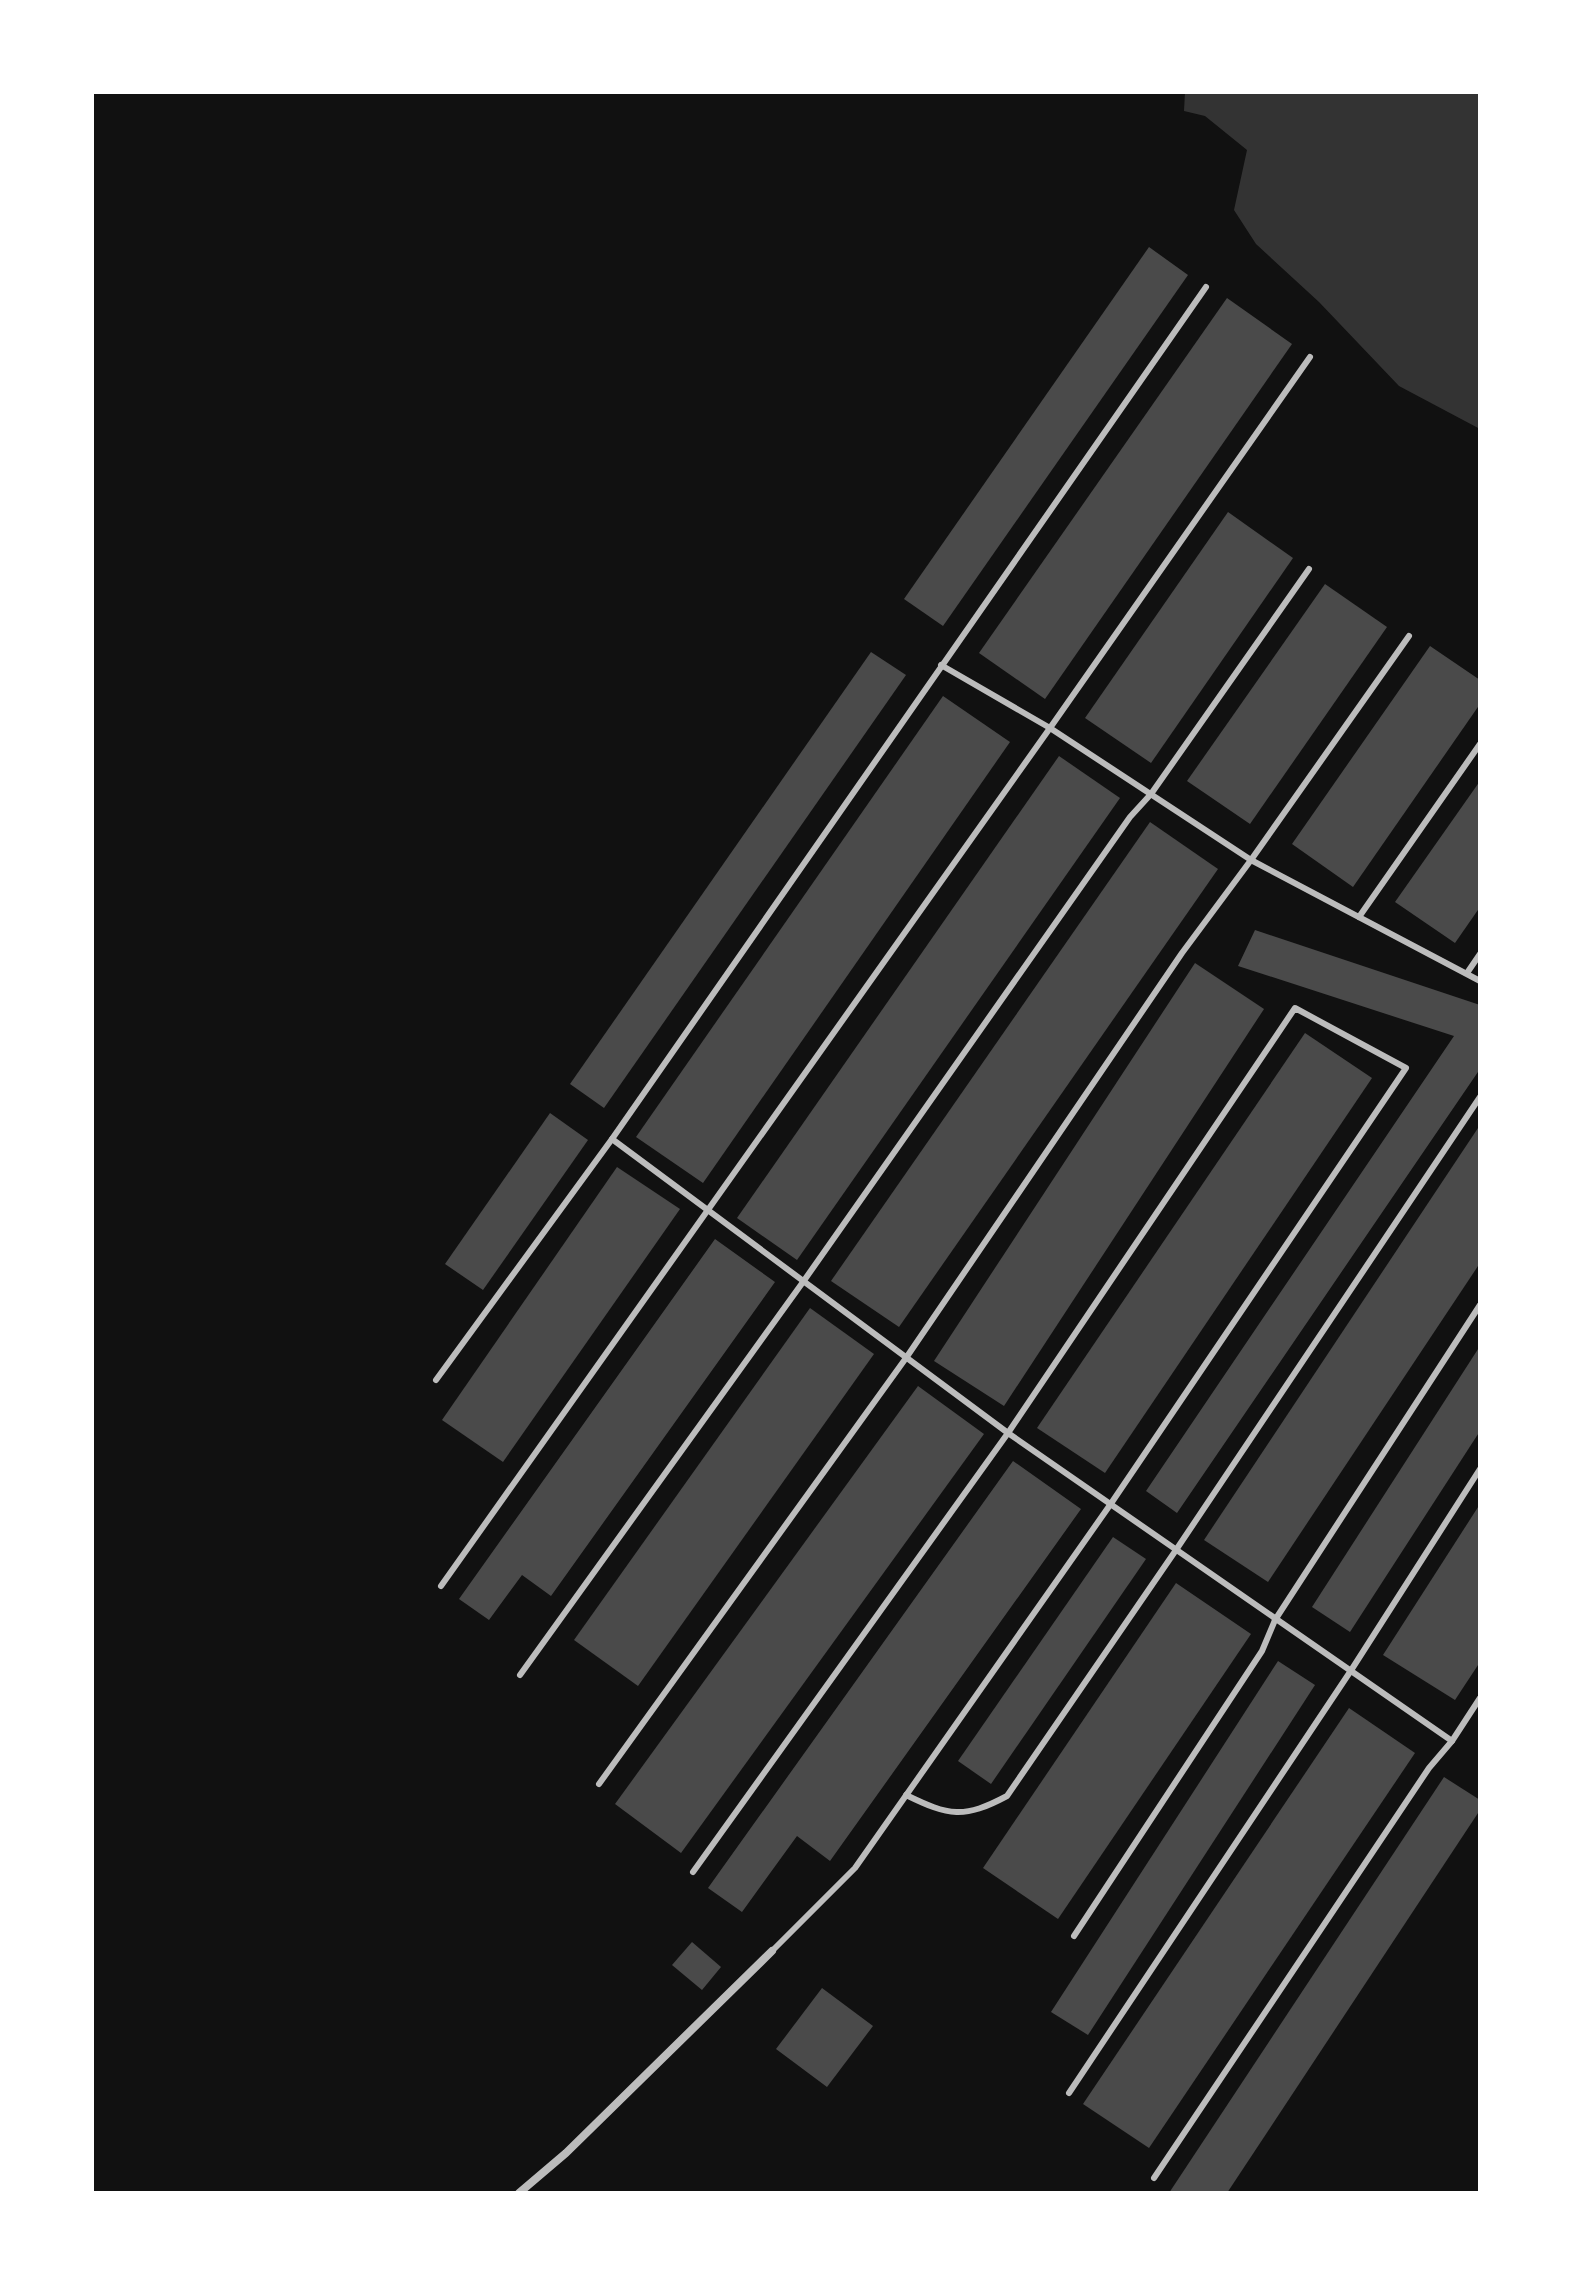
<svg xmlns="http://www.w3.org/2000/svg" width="1572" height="2285" font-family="Lora,serif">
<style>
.water{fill:#333}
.building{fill:#4a4a4a}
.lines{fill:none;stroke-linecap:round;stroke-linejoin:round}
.service{stroke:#bcbcbc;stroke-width:6}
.minor{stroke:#bcbcbc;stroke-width:8}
</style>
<rect width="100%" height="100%" fill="#111"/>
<polygon class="water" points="1185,92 1480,92 1480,429 1399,386 1319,302 1256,244 1234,210 1247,150 1205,116 1184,111"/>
<g class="building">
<polygon points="1149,247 1188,275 943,626 904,599"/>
<polygon points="1227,298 1292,344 1045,699 979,653"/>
<polygon points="1228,512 1293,558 1151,763 1085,718"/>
<polygon points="1325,584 1387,627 1250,824 1187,781"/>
<polygon points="1430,646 1480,680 1480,704 1353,887 1292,844"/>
<polygon points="871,652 906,675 604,1108 570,1084"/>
<polygon points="943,696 1010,742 703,1183 636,1137"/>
<polygon points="1059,756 1120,798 797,1260 737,1218"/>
<polygon points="1480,781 1480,907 1455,943 1395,902"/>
<polygon points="1150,822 1218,869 899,1327 831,1281"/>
<polygon points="1255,930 1480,1005 1480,1069 1177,1513 1146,1491 1454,1036 1238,966"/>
<polygon points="1195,963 1264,1009 1004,1406 934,1361"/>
<polygon points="1305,1033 1372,1078 1105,1473 1037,1428"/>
<polygon points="550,1113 588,1140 483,1290 445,1264"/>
<polygon points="1480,1125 1480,1263 1268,1582 1204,1540"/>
<polygon points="617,1167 680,1209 503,1462 442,1420"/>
<polygon points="715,1239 775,1282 551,1596 522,1575 489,1620 459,1599"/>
<polygon points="810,1308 874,1354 638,1686 574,1640"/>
<polygon points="1480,1346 1480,1431 1350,1632 1312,1607"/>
<polygon points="918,1386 984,1434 681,1853 615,1804"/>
<polygon points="1013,1461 1081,1509 830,1861 797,1836 742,1912 708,1888"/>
<polygon points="1480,1504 1480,1662 1455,1700 1383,1655"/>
<polygon points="1113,1537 1146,1559 991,1784 958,1761"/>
<polygon points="1176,1583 1251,1634 1058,1919 983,1868"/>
<polygon points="1278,1661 1315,1685 1088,2035 1051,2012"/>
<polygon points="1349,1708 1415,1753 1149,2148 1083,2104"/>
<polygon points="1444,1777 1480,1800 1480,1810 1227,2193 1169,2193"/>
<polygon points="692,1942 721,1967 702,1990 672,1965"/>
<polygon points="822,1988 873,2026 827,2087 776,2049"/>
</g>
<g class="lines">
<g class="service">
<polyline points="941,665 1050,728 1251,860 1480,981"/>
<polyline points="1359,917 1480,744"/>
<polyline points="1467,973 1480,954"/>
<polyline points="612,1139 1008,1433 1452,1741"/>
<polyline points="436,1380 612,1139 1206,287"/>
<polyline points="441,1586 1050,728 1310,357"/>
<polyline points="520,1675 803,1282 1130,817 1151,794 1309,569"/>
<polyline points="599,1784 906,1358 1182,953 1251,860 1409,636"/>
<path d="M906 1795C949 1816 964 1819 1007 1796L1176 1550 1480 1097"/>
<polyline points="693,1872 1008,1433 1295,1008 1406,1068 1110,1505 855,1868 772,1951"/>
<polyline points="1074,1936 1262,1651 1275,1620 1480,1305"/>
<polyline points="1069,2093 1350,1672 1480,1469"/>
<polyline points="1154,2178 1429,1768 1452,1741 1480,1698"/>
</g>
<polyline class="minor" points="519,2193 566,2153 772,1951"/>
</g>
<rect width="1572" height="2285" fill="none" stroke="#ffffff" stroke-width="188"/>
</svg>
